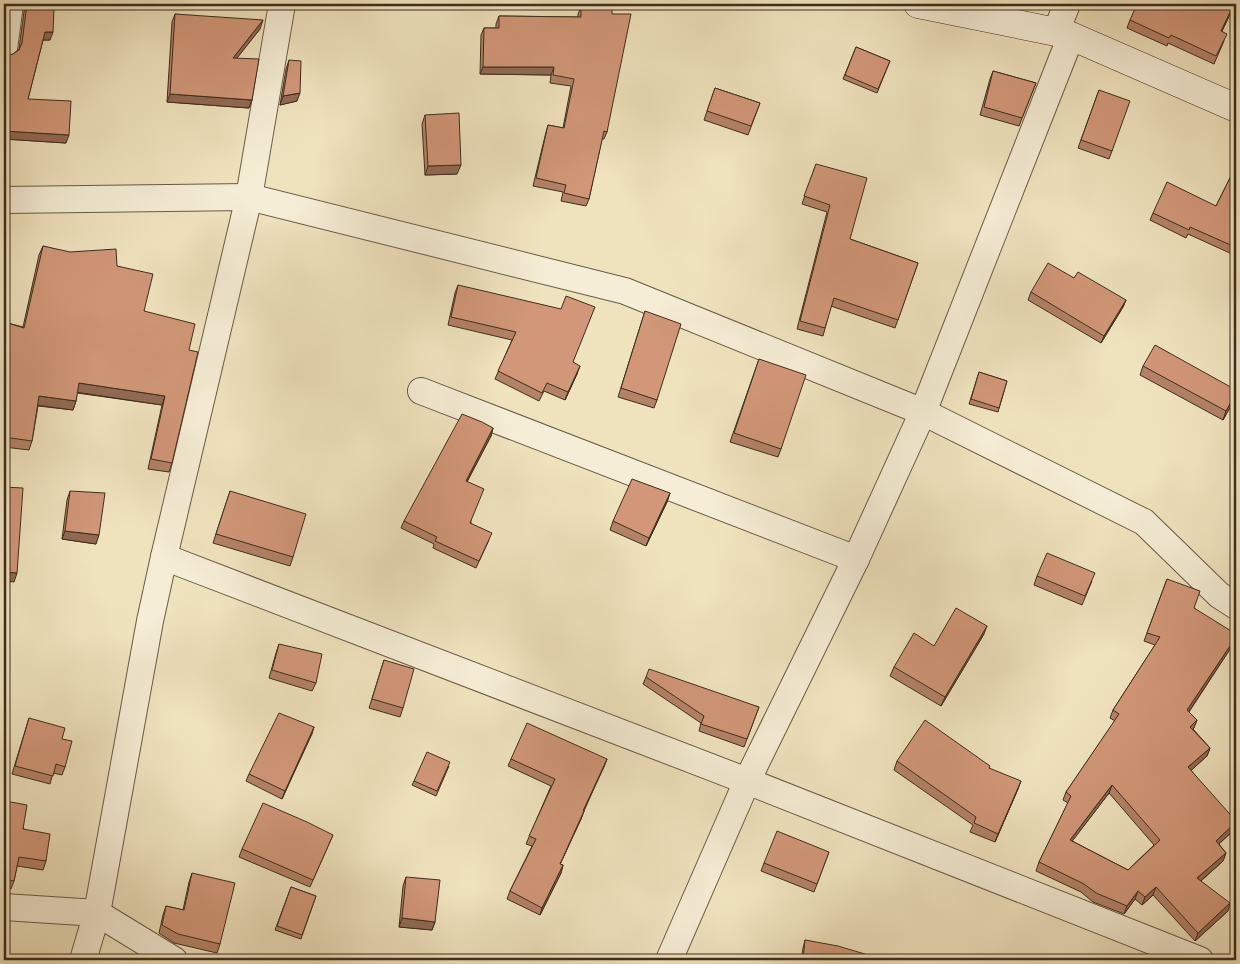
<svg xmlns="http://www.w3.org/2000/svg" width="1240" height="964" font-family="Vollkorn,serif">
<style>
.lines{fill:none;stroke-linecap:round;stroke-linejoin:round}
.street-casing{stroke:#6a5a45;stroke-width:28}
.secondary-casing{stroke:#3e2d1d;stroke-width:29}
.street{stroke:#f5edd5;stroke-width:26}
.secondary{stroke:#f5edd5;stroke-width:28}
.wall{fill:#b48267;stroke:#3e2d1d;fill-rule:evenodd}
.shaded-wall{fill:#926a54;stroke:#3e2d1d}
.building{fill:#d19778;stroke:#3e2d1d;fill-rule:evenodd}
</style>
<rect width="100%" height="100%" fill="#efe3be"/>
<filter id="stains"><feTurbulence type="fractalNoise" baseFrequency=".004" numOctaves="4"/><feColorMatrix values="0 0 0 0 .2 0 0 0 0 .09 0 0 0 0 .02 0 0 0 .5 -.17"/></filter>
<radialGradient id="worn" r=".72"><stop offset=".6" stop-color="#630" stop-opacity="0"/><stop offset="1" stop-color="#630" stop-opacity=".3"/></radialGradient>
<g class="lines">
<g class="street-casing">
<g id="street">
<polyline points="1056,32 1067,4"/>
<polyline points="4,49 10,4"/>
<polyline points="4,200 249,197 625,291 923,412 1144,522 1219,595 1236,606"/>
<polyline points="421,391 856,559"/>
<polyline points="164,557 747,781 1200,960"/>
<polyline points="4,907 97,913 174,960"/>
<polyline points="83,960 97,913 150,621 164,557 249,197 282,4"/>
<polyline points="669,960 747,781 856,559 923,412 1071,36"/>
</g>
</g>
<g class="secondary-casing">
<polyline id="secondary" points="918,4 1056,32 1071,36 1236,108"/>
</g>
<use href="#street" class="street"/>
<use href="#secondary" class="secondary"/>
</g>
<g class="wall">
<polygon points="25,4 31,4 30,7 50,40 43,40 28,99 66,143 4,139 4,55 5,56 13,54 19,49"/>
<polygon points="1235,4 1222,31 1224,41 1214,64 1168,43 1167,46 1127,28 1130,20"/>
<polygon points="581,7 607,132 604,139 602,139 589,199 586,206 561,201 563,192 533,186 546,132 548,125 563,128 571,86 550,83 551,75 480,74 481,35 484,28 496,28 496,24 499,16 578,17 578,14"/>
<polygon points="175,14 260,29 236,58 252,100 249,108 167,102 172,22"/>
<polygon points="856,47 890,61 877,93 843,79"/>
<polygon points="289,60 297,101 280,105 286,69"/>
<polygon points="993,71 1036,83 1019,126 980,115 990,79"/>
<polygon points="715,88 760,103 748,135 704,120"/>
<polygon points="1099,90 1112,151 1109,159 1078,148"/>
<polygon points="425,115 457,174 425,175 422,124"/>
<polygon points="816,164 850,239 918,263 895,328 831,306 823,336 797,329 827,212 802,204"/>
<polygon points="1236,166 1236,246 1232,254 1188,234 1186,238 1150,220 1153,213 1216,206"/>
<polygon points="43,246 117,266 144,311 189,350 172,463 169,472 148,469 162,405 77,393 76,401 73,410 38,406 32,441 29,450 4,447 4,322 23,327 39,255"/>
<polygon points="458,285 573,362 577,374 565,400 544,391 539,401 495,379 512,340 448,325 455,293"/>
<polygon points="1031,292 1126,300 1123,307 1101,343 1028,300"/>
<polygon points="645,311 657,400 654,408 618,397"/>
<polygon points="759,359 781,449 778,457 730,442"/>
<polygon points="1143,366 1236,390 1236,395 1223,420 1140,375"/>
<polygon points="979,372 1007,381 998,412 969,404"/>
<polygon points="493,428 491,436 467,482 471,523 489,540 476,568 433,548 434,544 401,528 404,521"/>
<polygon points="70,491 96,544 62,539 67,500"/>
<polygon points="230,491 293,557 290,566 213,543"/>
<polygon points="670,493 667,502 646,546 610,530 613,521"/>
<polygon points="1037,576 1092,581 1082,605 1034,585"/>
<path d="M1167 579 1194 608 1234 643 1189 712 1197 720 1193 729 1210 748 1207 756 1191 770 1234 830 1219 844 1226 853 1223 861 1201 881 1228 911 1195 941 1153 895 1142 905 1135 899 1124 914 1093 902 1081 892 1036 871 1039 862 1068 803 1063 800 1066 792 1115 721 1110 718 1113 710 1155 645 1144 641ZM1109 793 1154 845 1128 870 1072 841Z"/>
<polygon points="984,634 941,706 890,676 894,667 934,646"/>
<polygon points="279,644 316,683 312,691 269,678 276,653"/>
<polygon points="384,660 403,708 400,717 369,708"/>
<polygon points="646,677 759,707 744,747 699,731 701,723 643,684"/>
<polygon points="29,718 62,739 65,767 62,775 53,773 50,784 12,774"/>
<polygon points="314,727 282,799 246,781 249,774"/>
<polygon points="511,759 607,759 584,811 581,819 560,864 563,865 561,873 540,915 507,899 510,891 532,846 526,844 551,786 508,766"/>
<polygon points="897,761 989,768 1018,789 995,842 970,832 973,825 894,770"/>
<polygon points="449,766 436,796 412,785 414,781"/>
<polygon points="5,801 46,861 43,870 17,866 14,881 11,889 4,888 4,804"/>
<polygon points="333,835 310,887 239,857 242,849"/>
<polygon points="829,852 814,892 761,871 764,863"/>
<polygon points="192,873 220,944 217,953 174,943 159,933 163,915 166,906 183,910 189,882"/>
<polygon points="406,877 435,922 432,930 399,927 403,886"/>
<polygon points="291,887 316,896 301,939 275,930"/>
<polygon points="805,940 885,960 801,960 803,948"/>
</g>
<g class="shaded-wall">
<polygon points="1234,4 1235,4 1218,39 1221,31"/>
<polygon points="263,20 260,29 230,67 233,58"/>
<polygon points="45,32 53,32 50,40 42,40"/>
<polygon points="483,67 554,67 551,75 480,74"/>
<polygon points="300,93 297,101 280,105 283,96"/>
<polygon points="170,94 252,100 249,108 167,102"/>
<polygon points="4,131 69,135 66,143 4,139"/>
<polygon points="461,165 457,174 425,175 428,166"/>
<polygon points="1126,300 1123,307 1101,343 1104,336"/>
<polygon points="580,366 577,374 565,400 568,392"/>
<polygon points="79,383 165,396 162,405 75,392"/>
<polygon points="1236,393 1235,399 1223,420 1226,411"/>
<polygon points="39,396 76,401 73,410 36,405"/>
<polygon points="493,428 491,436 463,489 466,481"/>
<polygon points="670,493 667,502 646,546 649,538"/>
<polygon points="65,531 99,535 96,544 62,539"/>
<polygon points="4,572 17,573 14,582 4,581"/>
<polygon points="987,626 984,634 941,706 945,697"/>
<polygon points="1236,637 1234,643 1184,719 1187,710"/>
<polygon points="1197,720 1194,728 1187,735 1190,727"/>
<polygon points="314,727 312,734 282,799 285,791"/>
<polygon points="1210,748 1207,756 1185,776 1188,767"/>
<polygon points="607,759 604,767 580,818 583,811"/>
<polygon points="1021,781 1018,789 995,842 998,834"/>
<polygon points="1112,785 1109,793 1067,848 1070,840"/>
<polygon points="584,811 581,819 557,871 560,864"/>
<polygon points="1236,822 1234,830 1213,849 1216,841"/>
<polygon points="1226,853 1223,861 1194,887 1197,878"/>
<polygon points="563,865 561,873 540,915 542,908"/>
<polygon points="1156,887 1153,895 1142,905 1145,897"/>
<polygon points="1138,891 1135,899 1124,914 1127,906"/>
<polygon points="1230,903 1228,911 1195,941 1198,933"/>
<polygon points="402,918 435,922 432,930 399,927"/>
</g>
<g class="building">
<polygon points="27,4 31,4 30,7 54,8 53,32 45,32 28,99 71,101 69,135 4,131 4,55 5,56 13,54 19,50 22,43"/>
<polygon points="1137,4 1234,4 1221,31 1227,34 1216,56 1171,35 1169,38 1130,20"/>
<polygon points="612,6 612,14 631,14 607,132 604,131 589,199 564,193 566,185 536,178 548,125 564,128 574,79 553,75 554,67 483,67 484,28 499,28 499,16 581,17 581,7"/>
<polygon points="175,14 263,20 233,58 259,59 252,100 170,94"/>
<polygon points="856,47 890,61 878,89 845,75"/>
<polygon points="289,60 301,61 300,93 283,96"/>
<polygon points="993,71 1036,83 1022,118 984,107"/>
<polygon points="715,88 760,103 751,126 707,111"/>
<polygon points="1099,90 1130,101 1112,151 1081,140"/>
<polygon points="459,113 461,165 428,166 425,115"/>
<polygon points="816,164 867,178 850,239 918,263 898,320 834,298 825,328 800,321 830,205 804,196"/>
<polygon points="1236,166 1236,244 1235,247 1190,227 1189,230 1153,213 1167,182 1216,206"/>
<polygon points="43,246 70,252 116,249 117,266 153,274 144,311 195,324 189,350 198,352 172,463 151,459 165,396 79,383 76,401 39,396 32,441 4,437 4,322 24,328"/>
<polygon points="1048,263 1074,278 1078,272 1126,300 1104,336 1031,292"/>
<polygon points="458,285 561,309 566,296 595,307 573,362 580,366 568,392 547,383 542,393 498,371 516,332 451,317"/>
<polygon points="645,311 681,324 657,400 621,388"/>
<polygon points="1155,345 1236,390 1236,393 1226,411 1143,366"/>
<polygon points="759,359 806,375 781,449 734,433"/>
<polygon points="979,372 1007,381 999,408 971,399"/>
<polygon points="462,414 482,422 493,428 466,481 484,489 470,523 492,533 479,561 435,541 437,537 404,521"/>
<polygon points="632,479 670,493 649,538 613,521"/>
<polygon points="4,487 23,488 17,573 4,572"/>
<polygon points="70,491 105,493 99,535 65,531"/>
<polygon points="230,491 306,514 293,557 216,534"/>
<polygon points="1047,553 1095,573 1085,596 1037,576"/>
<path d="M1167 579 1200 591 1194 608 1236 634V637L1187 710 1197 720 1190 727 1210 748 1188 767 1236 821V822L1216 841 1226 853 1197 878 1230 903 1198 933 1156 887 1145 897 1138 891 1127 906 1096 893 1084 884 1039 862 1071 796 1066 792 1119 714 1113 710 1160 637 1147 633ZM1112 785 1160 840 1128 870 1070 840Z"/>
<polygon points="956,608 987,626 945,697 894,667 914,633 934,646"/>
<polygon points="279,644 322,654 316,683 272,670"/>
<polygon points="384,660 414,669 403,708 372,699"/>
<polygon points="649,669 759,707 747,739 701,724 704,716 646,677"/>
<polygon points="279,713 314,727 285,791 249,774"/>
<polygon points="29,718 65,728 62,739 72,741 65,767 56,764 53,776 15,766"/>
<polygon points="925,720 990,766 989,768 1021,781 998,834 974,823 976,817 897,761"/>
<polygon points="527,723 607,759 583,811 584,811 560,864 563,865 542,908 510,891 536,839 529,836 555,779 511,759"/>
<polygon points="427,752 450,762 437,791 414,781"/>
<polygon points="5,801 27,805 23,829 50,834 46,861 19,857 14,881 4,879 4,806"/>
<polygon points="263,803 307,822 333,835 313,880 242,849"/>
<polygon points="777,831 829,852 817,884 764,863"/>
<polygon points="192,873 235,883 220,944 178,934 162,925 166,906 184,910"/>
<polygon points="406,877 440,880 435,922 402,918"/>
<polygon points="291,887 316,896 302,935 277,926"/>
<polygon points="805,940 838,946 885,960 803,960"/>
</g>
<rect width="1240" height="964" fill="none" stroke="#efe3be" stroke-width="20"/>
<rect x="5" y="5" width="1230" height="954" fill="none" stroke="#3e2d1d" stroke-width="2.5"/>
<rect x="10" y="10" width="1220" height="944" fill="none" stroke="#3e2d1d"/>
<rect width="100%" height="100%" filter="url(#stains)"/>
<rect width="100%" height="100%" fill="url(#worn)"/>
</svg>
